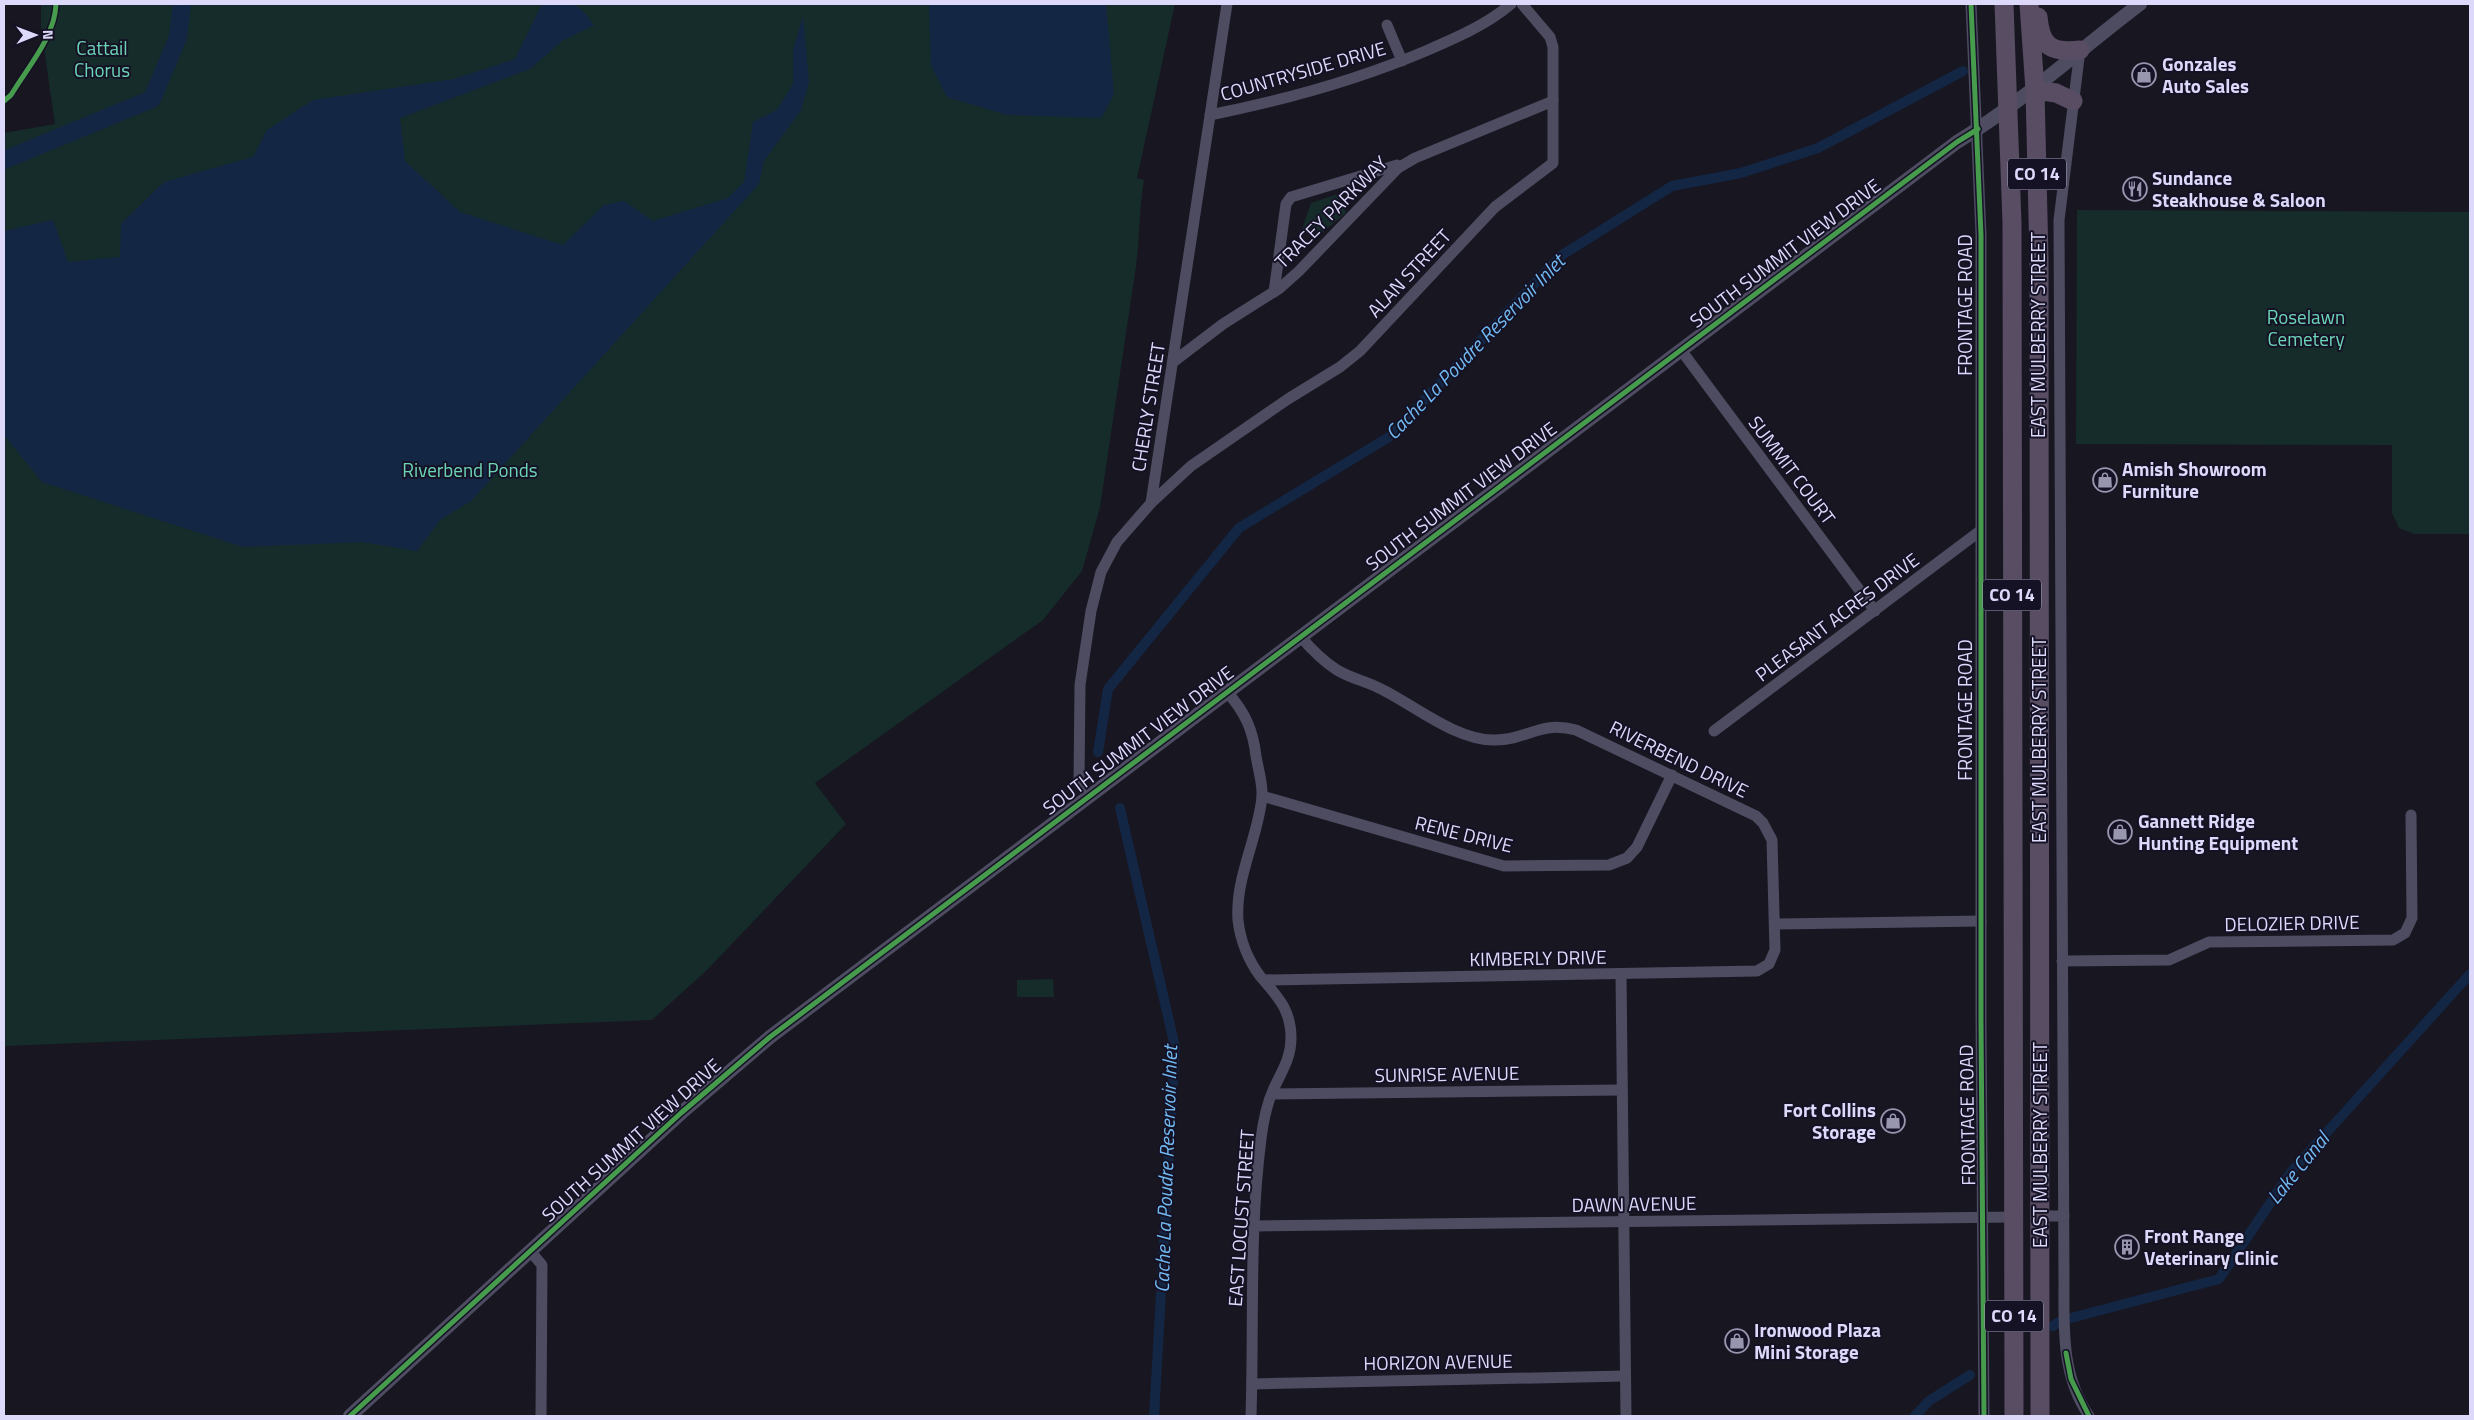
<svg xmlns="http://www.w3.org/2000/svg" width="2474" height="1420" font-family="'Titillium Web',sans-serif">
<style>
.green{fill:#152c2b}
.water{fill:#132644}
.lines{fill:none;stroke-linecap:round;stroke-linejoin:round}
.canal{stroke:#132644;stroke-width:10}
.river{stroke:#132644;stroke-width:18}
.minor{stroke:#4d4c61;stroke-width:11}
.tertiary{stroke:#4d4c61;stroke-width:14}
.trunk{stroke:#584d63;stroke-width:19}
.cycleway-casing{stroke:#151225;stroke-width:8}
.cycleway{stroke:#469c4c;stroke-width:5}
.labels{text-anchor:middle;stroke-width:4;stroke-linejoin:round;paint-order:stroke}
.shield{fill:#151225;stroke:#a19dbb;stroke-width:1}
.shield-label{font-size:18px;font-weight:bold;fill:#ddd9fb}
.park-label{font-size:19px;fill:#6cd5b8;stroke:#151225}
.poi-label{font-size:19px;font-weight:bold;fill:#ddd9fb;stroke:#151225;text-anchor:start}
.street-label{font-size:19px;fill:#ddd9fb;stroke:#151225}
.water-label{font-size:20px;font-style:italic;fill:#71b9f2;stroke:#151225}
</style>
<rect width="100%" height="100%" fill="#181621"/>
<g class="green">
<path d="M41 4H1175L1137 178 1144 180C1139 208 1140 237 1136 266L1100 507 1082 571 1043 620 815 783 846 824 707 970 652 1020 4 1046V133L55 124 41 28Z"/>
<polygon points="1338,194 1346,213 1314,239 1302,229 1311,203"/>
<polygon points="2077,210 2470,212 2470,534 2414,534 2399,528 2392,513 2392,445 2076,444"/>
<polygon points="1053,979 1054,997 1017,997 1017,980"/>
</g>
<g class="water">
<path d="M542 4C574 4 576 0 594 25L562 41 530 69 400 118 405 161 460 212 563 245 604 205 624 201 653 221 728 198 744 182 753 122 777 110 793 84V50L803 16 809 82 801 110 764 161 759 184 471 501 440 520 417 551 362 542 243 547 42 482 4 435V231L53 220 68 262 120 257 121 224 164 182 253 157 267 130 313 100 454 79 515 59Z"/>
<polygon points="929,4 1106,4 1114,94 1101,118 1007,115 947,97 931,65"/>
</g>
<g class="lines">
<g class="canal">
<polyline points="1098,752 1108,689 1239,528 1389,437 1562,255 1672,186 1741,173 1818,148 1963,71"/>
<polyline points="1120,808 1175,1047 1154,1416"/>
<polyline points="2071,1318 2219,1279 2291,1172 2470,974"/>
<polyline points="2053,1326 2059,1322"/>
<polyline points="1915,1416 1929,1401 1970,1375"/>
</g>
<polyline class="river" points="4,160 152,99 178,37 182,4"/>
<g class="minor">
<polyline points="1971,4 1981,235 1981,1021 1984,1416"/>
<polyline points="1387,25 1402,61"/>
<path d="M2080 50 2059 220 2064 1281C2064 1328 2061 1375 2089 1416"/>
<path d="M1210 115C1285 100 1358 80 1428 50 1458 37 1486 25 1511 4"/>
<polyline points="1274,292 1286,204 1291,197 1397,165"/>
<polyline points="1681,350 1875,611"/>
<polyline points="1173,362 1223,324 1280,288 1299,271 1398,168 1415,158 1553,101"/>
<polyline points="1151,503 1227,4"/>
<path d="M1227 692C1245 712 1253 730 1256 756 1258 769 1263 784 1262 797 1258 838 1235 878 1238 920 1240 939 1248 960 1260 976 1277 996 1291 1009 1291 1038 1291 1058 1282 1071 1274 1088 1267 1103 1263 1123 1261 1139 1249 1231 1254 1324 1251 1416"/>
<polyline points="1714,731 1980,531"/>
<polyline points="1089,796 1079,784 1080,685 1091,611 1101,572 1117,542 1151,503 1191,466 1288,399 1340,367 1360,351 1495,207 1553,163 1553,47 1550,37 1522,4"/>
<polyline points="1262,796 1504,866 1609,865 1627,858 1637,847 1672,775"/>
<polyline points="1775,924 1981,921"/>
<polyline points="2062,961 2169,960 2209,942 2393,940 2405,933 2412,918 2411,815"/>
<polyline points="1621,974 1626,1416"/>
<path d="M1265 980 1757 971 1769 964 1775 950 1772 840 1763 823 1756 816 1576 730C1540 720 1528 740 1495 740 1456 741 1413 704 1379 688 1365 681 1350 678 1337 670 1323 661 1311 649 1300 636"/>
<polyline points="1272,1094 1622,1090"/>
<polyline points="2040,1216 2064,1216"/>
<polyline points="1255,1226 2013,1217"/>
<polyline points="531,1252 542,1265 541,1416"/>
<polyline points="1252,1384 1625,1376"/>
</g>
<path class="tertiary" d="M350 1416 681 1113 770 1037 1957 142C2023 102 2079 50 2140 4"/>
<g class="trunk">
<polyline points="2004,4 2012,223 2014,1416"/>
<polyline points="2029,4 2035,90 2039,259 2040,1416"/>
<path d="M2038 17C2041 47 2051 53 2080 50"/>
<polyline points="2035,90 2056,93 2073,101"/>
</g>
<g class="cycleway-casing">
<g id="cycleway">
<polyline points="1971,4 1981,235 1981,1021 1984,1416"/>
<path d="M4 101 11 95C27 68 55 37 56 4"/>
<polyline points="2066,1353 2071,1379 2089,1416"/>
<polyline points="350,1416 681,1113 770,1037 1957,142 1978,129"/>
</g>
</g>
<use href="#cycleway" class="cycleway"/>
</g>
<defs>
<g id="shop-ring" transform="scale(1.25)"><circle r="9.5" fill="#151225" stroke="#9895af" stroke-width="1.5"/><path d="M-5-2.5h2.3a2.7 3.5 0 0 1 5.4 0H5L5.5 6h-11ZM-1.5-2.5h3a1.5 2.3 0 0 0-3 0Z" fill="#9895af"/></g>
<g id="restaurant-ring" transform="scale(1.25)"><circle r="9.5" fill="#151225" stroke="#9895af" stroke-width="1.5"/><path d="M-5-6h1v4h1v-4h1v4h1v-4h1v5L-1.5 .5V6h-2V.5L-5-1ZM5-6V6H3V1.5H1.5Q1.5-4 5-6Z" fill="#9895af"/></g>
<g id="building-ring" transform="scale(1.25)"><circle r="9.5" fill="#151225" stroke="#9895af" stroke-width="1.5"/><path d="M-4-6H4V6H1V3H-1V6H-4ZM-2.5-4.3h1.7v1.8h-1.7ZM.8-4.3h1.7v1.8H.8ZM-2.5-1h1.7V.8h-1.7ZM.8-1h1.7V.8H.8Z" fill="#9895af"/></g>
</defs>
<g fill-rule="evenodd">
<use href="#shop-ring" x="2144" y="75"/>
<use href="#restaurant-ring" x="2135" y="189"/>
<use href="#shop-ring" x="2105" y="480"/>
<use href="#shop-ring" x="2120" y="832"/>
<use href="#shop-ring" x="1893" y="1121"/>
<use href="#building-ring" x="2127" y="1247"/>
<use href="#shop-ring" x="1737" y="1341"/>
</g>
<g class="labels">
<g class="shield">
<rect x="2008" y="158.5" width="58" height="31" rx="4"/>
<rect x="1983" y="579.5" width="58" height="31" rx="4"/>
<rect x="1985" y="1300.5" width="58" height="31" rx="4"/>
</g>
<g class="shield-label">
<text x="2037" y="180">CO 14</text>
<text x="2012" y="601">CO 14</text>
<text x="2014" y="1322">CO 14</text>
</g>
<g class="park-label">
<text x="102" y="55">Cattail<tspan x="102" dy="22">Chorus</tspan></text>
<text x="2306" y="324">Roselawn<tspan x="2306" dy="22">Cemetery</tspan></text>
<text x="470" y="477">Riverbend Ponds</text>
</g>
<g class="poi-label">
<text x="2162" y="71">Gonzales<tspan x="2162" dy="22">Auto Sales</tspan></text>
<text x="2152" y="185">Sundance<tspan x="2152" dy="22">Steakhouse &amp; Saloon</tspan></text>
<text x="2122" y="476">Amish Showroom<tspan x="2122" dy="22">Furniture</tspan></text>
<text x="2138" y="828">Gannett Ridge<tspan x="2138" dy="22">Hunting Equipment</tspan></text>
<text x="1876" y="1117" text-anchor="end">Fort Collins<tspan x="1876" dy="22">Storage</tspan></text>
<text x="2144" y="1243">Front Range<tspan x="2144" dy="22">Veterinary Clinic</tspan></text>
<text x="1754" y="1337">Ironwood Plaza<tspan x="1754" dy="22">Mini Storage</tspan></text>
</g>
<g class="street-label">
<text transform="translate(1303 71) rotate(-16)" y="7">COUNTRYSIDE DRIVE</text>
<text transform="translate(1331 212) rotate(-45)" y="7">TRACEY PARKWAY</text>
<text transform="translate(1785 253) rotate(-37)" y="7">SOUTH SUMMIT VIEW DRIVE</text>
<text transform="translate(1409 273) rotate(-47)" y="7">ALAN STREET</text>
<text transform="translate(1965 305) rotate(-90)" y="7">FRONTAGE ROAD</text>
<text transform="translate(2038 335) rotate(-90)" y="7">EAST MULBERRY STREET</text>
<text transform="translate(1148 407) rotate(-81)" y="7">CHERLY STREET</text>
<text transform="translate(1792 470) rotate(53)" y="7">SUMMIT COURT</text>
<text transform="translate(1461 496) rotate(-37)" y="7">SOUTH SUMMIT VIEW DRIVE</text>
<text transform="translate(1837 617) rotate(-37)" y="7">PLEASANT ACRES DRIVE</text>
<text transform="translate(1965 710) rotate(-90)" y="7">FRONTAGE ROAD</text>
<text transform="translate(1138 740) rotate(-37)" y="7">SOUTH SUMMIT VIEW DRIVE</text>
<text transform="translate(2039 740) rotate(-90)" y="7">EAST MULBERRY STREET</text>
<text transform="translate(1679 759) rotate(26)" y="7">RIVERBEND DRIVE</text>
<text transform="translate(1464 834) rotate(14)" y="7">RENE DRIVE</text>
<text transform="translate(2292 923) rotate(-1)" y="7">DELOZIER DRIVE</text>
<text transform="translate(1538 958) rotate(-1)" y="7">KIMBERLY DRIVE</text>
<text transform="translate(1447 1074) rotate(-1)" y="7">SUNRISE AVENUE</text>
<text transform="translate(1967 1115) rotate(-91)" y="7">FRONTAGE ROAD</text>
<text transform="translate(631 1140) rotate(-42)" y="7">SOUTH SUMMIT VIEW DRIVE</text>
<text transform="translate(2040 1145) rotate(-90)" y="7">EAST MULBERRY STREET</text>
<text transform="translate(1634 1204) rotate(-1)" y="7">DAWN AVENUE</text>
<text transform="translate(1241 1218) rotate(-86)" y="7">EAST LOCUST STREET</text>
<text transform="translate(1438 1362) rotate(-1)" y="7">HORIZON AVENUE</text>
</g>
<g class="water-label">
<text transform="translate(1475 347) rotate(-46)" y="7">Cache La Poudre Reservoir Inlet</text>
<text transform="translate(2298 1168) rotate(-51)" y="7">Lake Canal</text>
<text transform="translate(1166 1169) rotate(-88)" y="7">Cache La Poudre Reservoir Inlet</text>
</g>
</g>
<rect width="2474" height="1420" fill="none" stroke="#ddd9fb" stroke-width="10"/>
<g transform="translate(35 35) rotate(89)" stroke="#151225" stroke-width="4" paint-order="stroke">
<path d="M0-4L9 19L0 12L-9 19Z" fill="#ddd9fb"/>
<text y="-8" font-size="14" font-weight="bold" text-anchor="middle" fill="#ddd9fb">N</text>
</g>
</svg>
